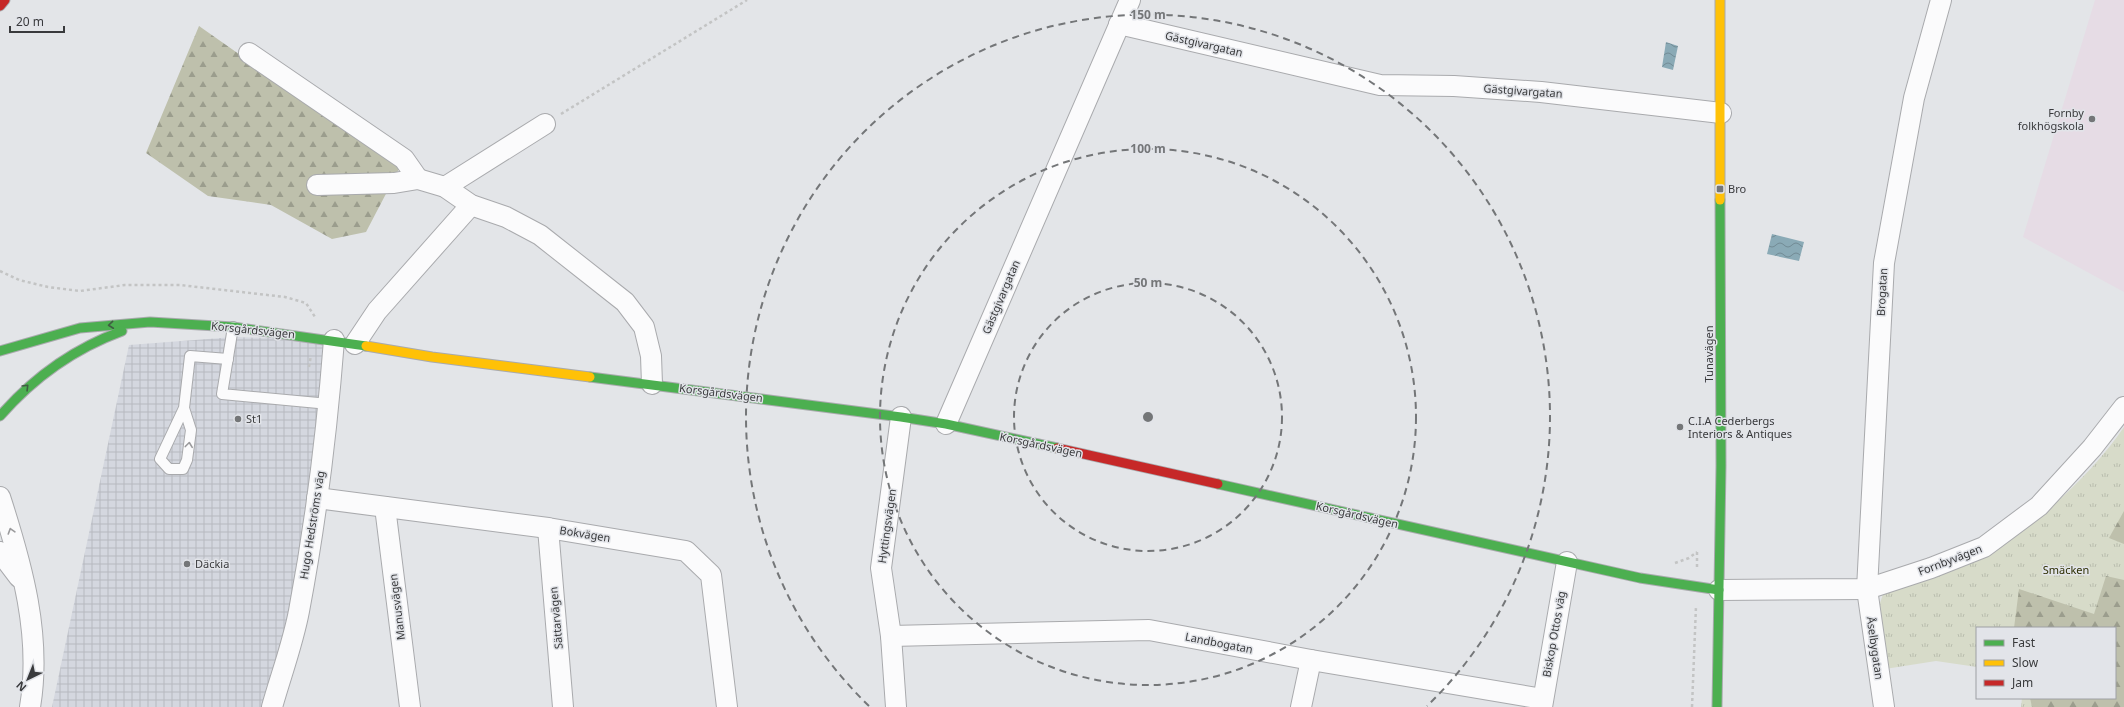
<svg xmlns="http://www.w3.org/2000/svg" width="2124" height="707" font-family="'Noto Sans',sans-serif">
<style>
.industrial{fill:url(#industrial-grid)}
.education{fill:#e6dce5}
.grass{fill:url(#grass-tufts)}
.forest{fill:url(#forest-firs)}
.water{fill:url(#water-waves)}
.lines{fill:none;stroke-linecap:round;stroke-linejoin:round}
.lane-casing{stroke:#a9aaad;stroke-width:12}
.street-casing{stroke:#a9aaad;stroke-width:22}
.fast-casing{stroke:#a9aaad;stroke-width:11}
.slow-casing{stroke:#a9aaad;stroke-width:11}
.jam-casing{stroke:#a9aaad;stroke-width:11}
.path{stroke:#c3c4c4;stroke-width:2.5;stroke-dasharray:3 3;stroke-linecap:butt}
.lane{stroke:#fbfbfc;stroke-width:10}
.street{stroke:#fbfbfc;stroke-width:20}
.fast{stroke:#4caf50;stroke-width:9}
.slow{stroke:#ffc107;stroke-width:9}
.jam{stroke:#c62828;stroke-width:9}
.oneway{stroke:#3f5d42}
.oneway2{stroke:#9a9a9c}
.ring{fill:none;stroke:#747678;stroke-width:2;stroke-dasharray:7 5}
.poi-dot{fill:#747678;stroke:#e2e4e9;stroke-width:1.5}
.labels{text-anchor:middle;stroke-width:3;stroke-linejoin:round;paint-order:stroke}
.street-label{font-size:11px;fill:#393a3c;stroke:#e2e4e9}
.poi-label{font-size:11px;fill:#393a3c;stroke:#e2e4e9;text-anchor:start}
.park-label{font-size:11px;fill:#2d2f00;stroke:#e2e4e9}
.centre{fill:#747678;stroke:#e2e4e9;stroke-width:2}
.ring-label{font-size:12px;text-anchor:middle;font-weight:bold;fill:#747678;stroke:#e2e4e9;stroke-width:3;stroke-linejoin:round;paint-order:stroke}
</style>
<defs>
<pattern id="industrial-grid" width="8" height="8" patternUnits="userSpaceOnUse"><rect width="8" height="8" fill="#d4d7df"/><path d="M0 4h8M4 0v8" fill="none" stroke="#b7b9c0"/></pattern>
<pattern id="grass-tufts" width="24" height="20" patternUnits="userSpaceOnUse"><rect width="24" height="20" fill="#d7dbc9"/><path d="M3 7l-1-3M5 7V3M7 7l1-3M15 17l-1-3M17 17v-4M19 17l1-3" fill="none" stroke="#b9bdae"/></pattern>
<pattern id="forest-firs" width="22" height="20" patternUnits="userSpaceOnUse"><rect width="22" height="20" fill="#bec0ac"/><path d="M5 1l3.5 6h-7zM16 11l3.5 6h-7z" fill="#9b9d8d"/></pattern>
<pattern id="water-waves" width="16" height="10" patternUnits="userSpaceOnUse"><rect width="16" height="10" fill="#8aaab6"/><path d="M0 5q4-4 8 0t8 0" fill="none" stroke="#728b95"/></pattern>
</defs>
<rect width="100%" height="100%" fill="#e3e5e8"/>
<polygon class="industrial" points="234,337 334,340 329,404 272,707 52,707 129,345"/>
<polygon class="education" points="2095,0 2124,0 2124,292 2023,237"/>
<path class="grass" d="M2124 427V707H2021L2022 698H2115V628H1977V667L1936 661 1885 669 1879 606 1883 594C1908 585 1935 578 1960 568 2017 544 2090 478 2124 427Z"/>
<g class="forest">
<polygon points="199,26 400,167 366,232 332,239 271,205 208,196 146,153"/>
<polygon points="2124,511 2124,544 2109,538"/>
<polygon points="2106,576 2124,580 2124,707 2032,707 2030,698 2115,698 2115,628 2014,628 2019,589 2094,614"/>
</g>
<g class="water">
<polygon points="1666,42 1678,46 1673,70 1662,67"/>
<polygon points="1772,234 1804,242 1799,261 1767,254"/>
</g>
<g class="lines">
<g class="lane-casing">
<g id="lane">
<polyline points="233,327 222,394 329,404"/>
<polyline points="184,408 191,430 187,460 183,469 169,469 160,459 184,408 190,356 228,359"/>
</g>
</g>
<g class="street-casing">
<g id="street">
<polyline points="1119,24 1380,85 1454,86 1541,92 1721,113"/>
<polyline points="249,53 404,159 418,179"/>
<polyline points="317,185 394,183 418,179 445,187 471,205 506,217 540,235 625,302 644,327 651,356 652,384"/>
<polyline points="445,187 545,124"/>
<polyline points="355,344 377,311 471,205"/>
<polyline points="946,424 1130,0"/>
<path d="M0 497C22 565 42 636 30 707"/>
<polyline points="317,498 548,528 686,551 711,575 727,707"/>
<polyline points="385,507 410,707"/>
<polyline points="548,528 563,707"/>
<polyline points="0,552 19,577"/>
<polyline points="1719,590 1867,589 1931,568 1984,547 2039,506 2092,448 2124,407"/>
<polyline points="891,636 1149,630 1311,660 1543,699"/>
<path d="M272 707C281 675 293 643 299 611 316 521 327 431 334 340"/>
<polyline points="896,707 891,636 881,568 901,417"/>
<polyline points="1301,707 1311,660"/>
<polyline points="1542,707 1567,562"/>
<polyline points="1884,707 1867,589 1884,263 1914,98 1941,0"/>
</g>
</g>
<g class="fast-casing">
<g id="fast">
<polyline points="0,351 80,328 150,322 233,327 366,346"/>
<polyline points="590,377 901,417 946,424 1057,448"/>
<path d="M0 416C34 377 73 349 122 331"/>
<polyline points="1218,484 1640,578 1719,590"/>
<polyline points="1717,707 1721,466 1720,200"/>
</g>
</g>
<g class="slow-casing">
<g id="slow">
<polyline points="1720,0 1720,200"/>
<polyline points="366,346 432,357 590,377"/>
</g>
</g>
<g class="jam-casing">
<g id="jam">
<polyline points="0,6 5,0"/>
<polyline points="1057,448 1218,484"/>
</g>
</g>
<g class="path">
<polyline points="561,114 747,0"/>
<polyline points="0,271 19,280 48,287 80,291 125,285 180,285 285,297 306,303 315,317"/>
<polyline points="309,367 311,355"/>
<polyline points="1675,563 1689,558 1697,552"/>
<polyline points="1697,567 1697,552"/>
<polyline points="1692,707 1696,606"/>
</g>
<use href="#lane" class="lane"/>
<use href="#street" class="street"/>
<use href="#fast" class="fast"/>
<use href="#slow" class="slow"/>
<use href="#jam" class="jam"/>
</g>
<defs><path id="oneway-chevron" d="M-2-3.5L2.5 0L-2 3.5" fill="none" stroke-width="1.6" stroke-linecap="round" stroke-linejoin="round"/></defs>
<g class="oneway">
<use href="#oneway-chevron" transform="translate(111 325) rotate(174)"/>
<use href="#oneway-chevron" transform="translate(26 387) rotate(-45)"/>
</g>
<g class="oneway2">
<use href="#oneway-chevron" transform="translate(189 445) rotate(-83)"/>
<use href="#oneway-chevron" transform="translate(11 531) rotate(-107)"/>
</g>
<g class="ring">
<circle cx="1148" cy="417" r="134"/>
<circle cx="1148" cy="417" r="268"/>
<path d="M869 706A402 402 0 1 1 1427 706"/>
</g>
<g class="poi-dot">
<circle cx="2092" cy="119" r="4"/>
<rect x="1716" y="185" width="8" height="8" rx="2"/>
<circle cx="238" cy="419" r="4"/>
<circle cx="1680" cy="427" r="4"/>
<circle cx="187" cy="564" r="4"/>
</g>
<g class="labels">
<g class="street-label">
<text transform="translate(1204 44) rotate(13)" y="4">Gästgivargatan</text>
<text transform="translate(1523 91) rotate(4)" y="4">Gästgivargatan</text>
<text transform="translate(1882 292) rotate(-87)" y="4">Brogatan</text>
<text transform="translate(1001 297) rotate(-67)" y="4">Gästgivargatan</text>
<text transform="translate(253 330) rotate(6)" y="4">Korsgårdsvägen</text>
<text transform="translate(1709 354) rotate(-90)" y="4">Tunavägen</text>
<text transform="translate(721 393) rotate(7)" y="4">Korsgårdsvägen</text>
<text transform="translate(1041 445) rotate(12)" y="4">Korsgårdsvägen</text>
<text transform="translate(1357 515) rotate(13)" y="4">Korsgårdsvägen</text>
<text transform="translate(312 525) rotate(-81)" y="4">Hugo Hedströms väg</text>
<text transform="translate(887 526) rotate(-82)" y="4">Hyttingsvägen</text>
<text transform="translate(585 534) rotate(9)" y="4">Bokvägen</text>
<text transform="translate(1950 560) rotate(-21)" y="4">Fornbyvägen</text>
<text transform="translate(397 607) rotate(-97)" y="4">Manusvägen</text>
<text transform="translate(556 618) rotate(-95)" y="4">Sättarvägen</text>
<text transform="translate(1554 634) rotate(-80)" y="4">Biskop Ottos väg</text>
<text transform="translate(1219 643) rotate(11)" y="4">Landbogatan</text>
<text transform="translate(1875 648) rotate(82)" y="4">Åselbygatan</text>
</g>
<g class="poi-label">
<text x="2084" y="117" text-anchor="end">Fornby<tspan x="2084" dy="13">folkhögskola</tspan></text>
<text x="1728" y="193">Bro</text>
<text x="246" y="423">St1</text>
<text x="1688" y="425">C.I.A Cederbergs<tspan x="1688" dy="13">Interiors &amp; Antiques</tspan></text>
<text x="195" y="568">Däckia</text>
</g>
<g class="park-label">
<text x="2066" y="574">Smäcken</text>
</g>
</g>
<circle cx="1148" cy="417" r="6" class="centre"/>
<g class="ring-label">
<text x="1148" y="19">150 m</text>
<text x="1148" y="153">100 m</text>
<text x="1148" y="287">50 m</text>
</g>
<rect x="1976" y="627" width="140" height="72" fill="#e2e4e9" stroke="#9ea0a4"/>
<rect x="1984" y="640" width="20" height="6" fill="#4caf50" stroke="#9ea0a4"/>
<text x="2012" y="647" font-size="12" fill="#393a3c">Fast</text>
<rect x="1984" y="660" width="20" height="6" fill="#ffc107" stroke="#9ea0a4"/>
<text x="2012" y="667" font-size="12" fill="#393a3c">Slow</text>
<rect x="1984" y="680" width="20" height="6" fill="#c62828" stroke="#9ea0a4"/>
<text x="2012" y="687" font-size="12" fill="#393a3c">Jam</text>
<g transform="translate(28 679) rotate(223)" stroke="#e2e4e9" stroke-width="3" paint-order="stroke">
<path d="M0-3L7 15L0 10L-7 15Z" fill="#393a3c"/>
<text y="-6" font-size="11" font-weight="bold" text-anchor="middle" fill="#393a3c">N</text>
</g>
<path d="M10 26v6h54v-6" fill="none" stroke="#393a3c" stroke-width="2"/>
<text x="16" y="26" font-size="12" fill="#393a3c" stroke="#e2e4e9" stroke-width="3" paint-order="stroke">20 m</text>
</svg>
